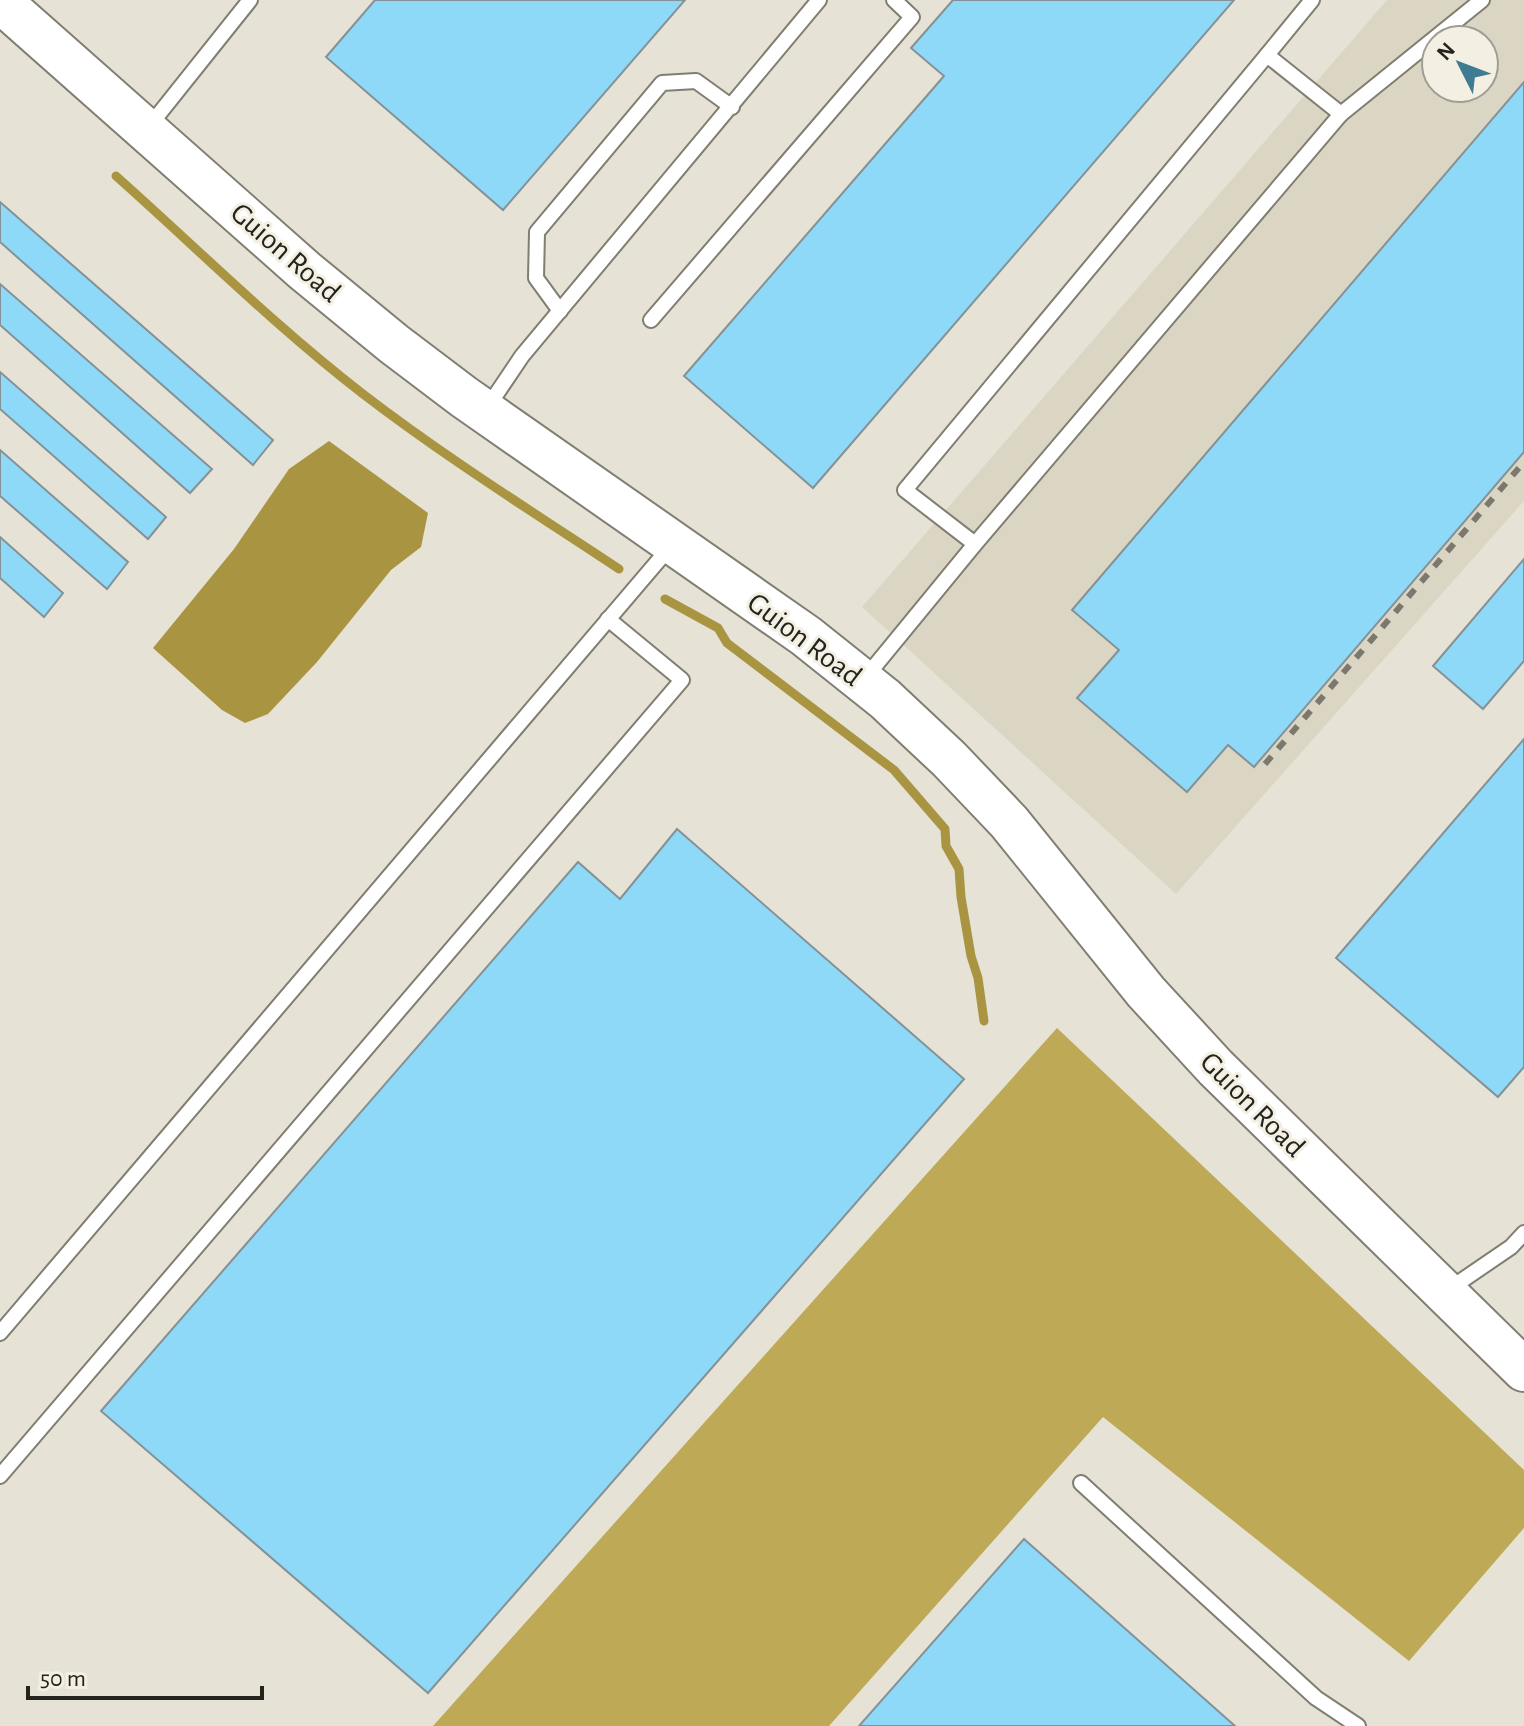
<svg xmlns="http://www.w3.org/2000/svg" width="1524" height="1726" font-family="'Alegreya Sans',sans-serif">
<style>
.built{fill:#dbd6c3;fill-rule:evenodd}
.forest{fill:#bea956}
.water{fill:#a99441}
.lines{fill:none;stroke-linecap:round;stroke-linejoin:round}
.stream{stroke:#a99441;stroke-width:9}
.building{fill:#8ed9f7;stroke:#849196;stroke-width:2}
.lane-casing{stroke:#807d71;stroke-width:18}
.secondary-casing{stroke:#807d71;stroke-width:46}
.lane{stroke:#fff;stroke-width:14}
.secondary{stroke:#fff;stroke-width:42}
.rail{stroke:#7a786f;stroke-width:6;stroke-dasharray:10 10;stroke-linecap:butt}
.labels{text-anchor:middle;stroke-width:6;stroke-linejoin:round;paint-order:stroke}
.street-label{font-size:30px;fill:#24231e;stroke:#f3f0e3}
</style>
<rect width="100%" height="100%" fill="#e6e3d6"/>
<path class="built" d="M1387 0H1524V501L1176 894 862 607ZM1436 40H1484V88H1436Z"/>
<polygon class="forest" points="1057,1028 1524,1470 1524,1528 1409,1661 1103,1417 829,1726 433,1726"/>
<polygon class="water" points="329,441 428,513 421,547 391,570 317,662 268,714 245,723 222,710 153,648 234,549 289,469"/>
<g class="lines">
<g class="stream">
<path d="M116 176C198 249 276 327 363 394 445 457 533 512 619 569"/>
<polyline points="665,599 718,628 727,643 894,770 945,829 946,846 959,869 961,897 971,956 978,978 984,1021"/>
</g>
</g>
<g class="building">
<polygon points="375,0 685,0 503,210 326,57"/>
<polygon points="953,0 1234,0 813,488 684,376 944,76 911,48"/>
<polygon points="1524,82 1524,452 1254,767 1228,745 1187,792 1077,698 1119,650 1072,610"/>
<polygon points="0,202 273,440 253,465 0,242"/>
<polygon points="0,284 212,469 190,493 0,325"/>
<polygon points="0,372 166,517 148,539 0,409"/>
<polygon points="0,450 128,562 107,589 0,496"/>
<polygon points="0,537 63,593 44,617 0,578"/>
<polygon points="1524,559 1524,661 1483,709 1433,666"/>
<polygon points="1524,739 1524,1067 1498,1097 1336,958"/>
<polygon points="677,829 964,1079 428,1693 101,1411 578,862 620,899"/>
<polygon points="1024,1539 1235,1726 859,1726"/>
</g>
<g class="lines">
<g class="lane-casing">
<g id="lane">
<polyline points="1341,114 1482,0"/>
<polyline points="147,129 250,0"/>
<polyline points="560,311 536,278 537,232 662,83 696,81 732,107"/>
<polyline points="651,320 912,17 894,0"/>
<polyline points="487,408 522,356 819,0"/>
<polyline points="975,544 905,490 1267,55"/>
<polyline points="865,678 975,544 1341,114 1267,55 1312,0"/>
<polyline points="1448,1290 1511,1247 1524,1233"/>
<polyline points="0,1333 670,547"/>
<polyline points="0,1476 682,680 608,619"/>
<polyline points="1081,1483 1316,1698 1358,1726"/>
</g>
</g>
<g class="secondary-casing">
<polyline id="secondary" points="0,1 305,271 394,344 464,397 806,636 885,699 949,759 1009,822 1146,992 1216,1068 1524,1370"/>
</g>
<use href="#lane" class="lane"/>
<use href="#secondary" class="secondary"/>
<polyline class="rail" points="1265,764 1524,462"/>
</g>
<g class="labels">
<g class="street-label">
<text transform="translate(286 252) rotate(41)" y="10">Guion Road</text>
<text transform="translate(805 639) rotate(37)" y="10">Guion Road</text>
<text transform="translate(1253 1104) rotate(45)" y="10">Guion Road</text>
</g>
</g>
<g transform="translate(1460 64) rotate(312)"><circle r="38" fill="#f3f0e3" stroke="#a09e94" stroke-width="2"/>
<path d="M0-6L14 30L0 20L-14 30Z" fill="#3f7b92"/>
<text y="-12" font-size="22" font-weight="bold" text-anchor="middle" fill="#24231e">N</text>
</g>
<path d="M28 1686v12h234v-12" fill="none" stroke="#24231e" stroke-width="4"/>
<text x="40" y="1686" font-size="24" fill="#24231e" stroke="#f3f0e3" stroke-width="6" paint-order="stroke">50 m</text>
</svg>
